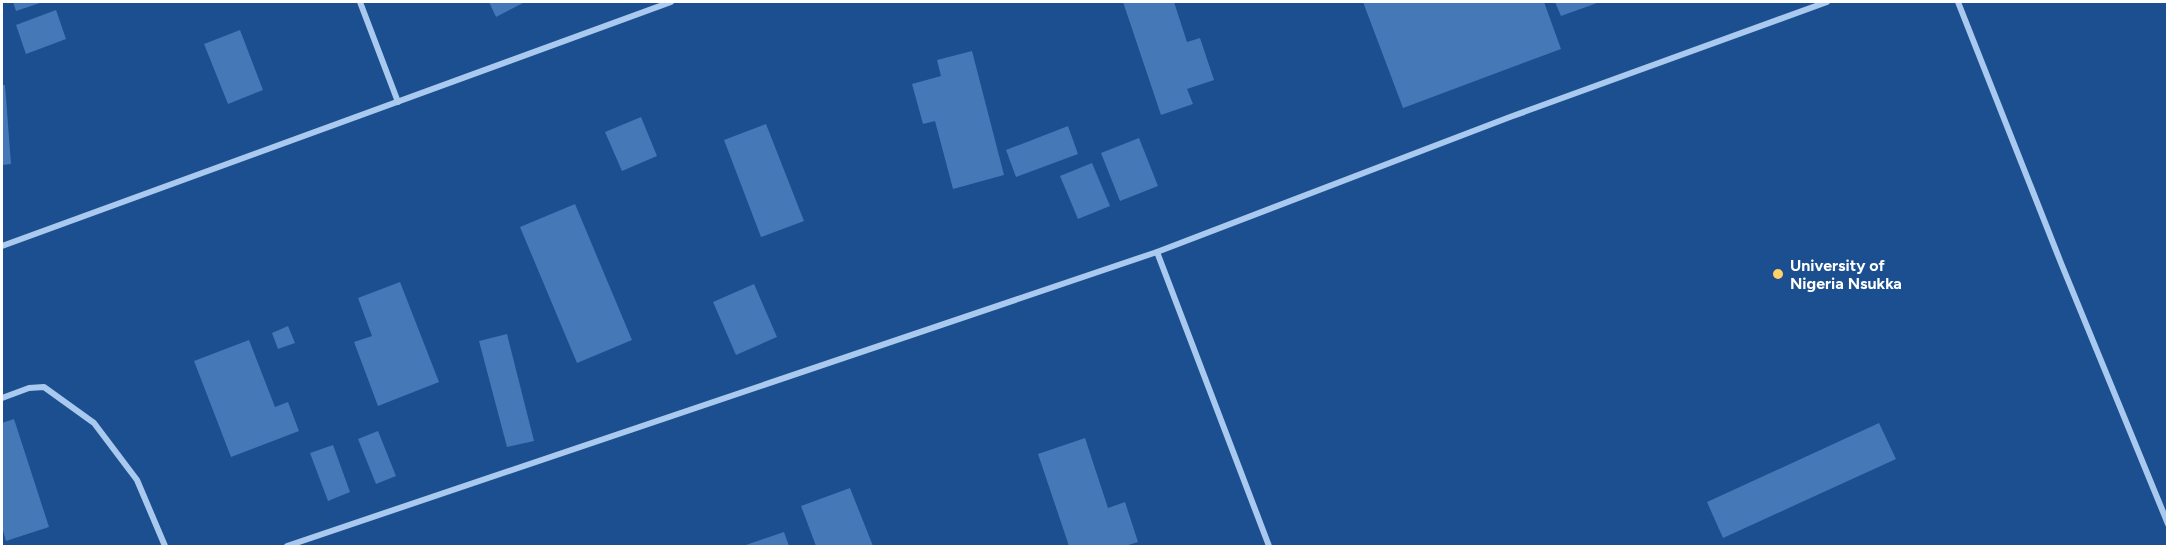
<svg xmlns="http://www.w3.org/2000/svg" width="2169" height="548" font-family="Figtree,sans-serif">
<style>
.building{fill:#4478b7}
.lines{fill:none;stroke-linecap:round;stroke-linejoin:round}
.street{stroke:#a9c9ee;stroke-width:6}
.poi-dot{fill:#ffd166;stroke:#1b4f8f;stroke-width:2}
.labels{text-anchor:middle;stroke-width:4.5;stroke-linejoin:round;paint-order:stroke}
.poi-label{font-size:16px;font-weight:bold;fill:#fff;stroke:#1b4f8f;text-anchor:start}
</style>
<rect width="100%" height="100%" fill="#1b4f8f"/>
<g class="building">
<polygon points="13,2 43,2 16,11"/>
<polygon points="489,2 525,2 496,17"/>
<polygon points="1123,2 1174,2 1187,42 1200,38 1214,80 1187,89 1193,104 1161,115"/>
<polygon points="1363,2 1544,2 1561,49 1403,108"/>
<polygon points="1555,2 1600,2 1561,16"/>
<polygon points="56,10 66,39 26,54 16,25"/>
<polygon points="240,30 263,90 228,104 204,44"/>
<polygon points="972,51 1004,175 953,189 935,121 923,124 912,84 941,76 937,60"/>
<polygon points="2,85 5,85 11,164 2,165"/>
<polygon points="641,117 657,156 622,171 605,132"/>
<polygon points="766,124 804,221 761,237 724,140"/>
<polygon points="1068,126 1078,154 1016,177 1006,150"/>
<polygon points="1139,138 1158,186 1120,201 1101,153"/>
<polygon points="1092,163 1110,206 1078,219 1060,176"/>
<polygon points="575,204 632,340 577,363 520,227"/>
<polygon points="400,282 439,382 378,406 354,342 372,336 358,298"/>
<polygon points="754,284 777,337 736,355 713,302"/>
<polygon points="288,326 295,343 278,349 272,333"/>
<polygon points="507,334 534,441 507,447 479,341"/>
<polygon points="249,340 275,407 288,402 299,431 231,457 194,361"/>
<polygon points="14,419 49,527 6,541 2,527 2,423"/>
<polygon points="1879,423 1896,459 1723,538 1707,502"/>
<polygon points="378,431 396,476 376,484 358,439"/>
<polygon points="1085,438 1108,508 1125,502 1138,542 1125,546 1069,546 1038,454"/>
<polygon points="333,445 350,492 328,501 310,453"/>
<polygon points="850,488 873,546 816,546 801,506"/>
<polygon points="784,532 789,546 743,546"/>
</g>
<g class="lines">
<g class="street">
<polyline points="360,2 398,102"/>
<polyline points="1958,2 2061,263 2168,524"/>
<polyline points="2,246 671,2"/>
<polyline points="1157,252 1269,546"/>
<polyline points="2,398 29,388 44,387 94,423 137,480 165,546"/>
<polyline points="287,546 1157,252 1510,117 1827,2"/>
</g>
</g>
<circle class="poi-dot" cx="1778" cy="274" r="6"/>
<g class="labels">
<g class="poi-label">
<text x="1790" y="271">University of<tspan x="1790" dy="18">Nigeria Nsukka</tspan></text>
</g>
</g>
<rect width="2169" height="548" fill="none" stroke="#ffffff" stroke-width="6"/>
</svg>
